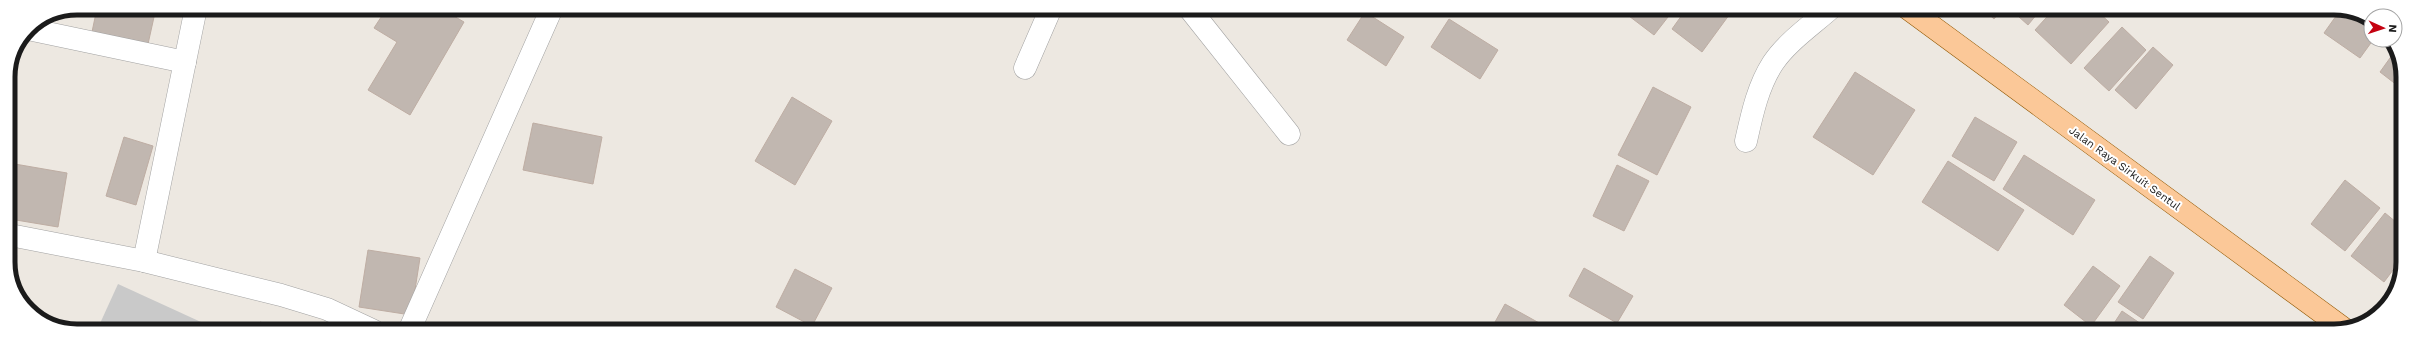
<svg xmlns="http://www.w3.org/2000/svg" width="2411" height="339" font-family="'Work Sans',sans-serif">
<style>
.religious{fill:#c9c9c9}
.building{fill:#c1b7b0;stroke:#beada3}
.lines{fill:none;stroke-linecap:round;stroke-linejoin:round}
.minor-casing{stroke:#a2a2a2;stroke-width:23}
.major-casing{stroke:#915701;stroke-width:23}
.minor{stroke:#fff;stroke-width:22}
.major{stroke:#fbc898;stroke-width:22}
.labels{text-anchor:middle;stroke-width:4;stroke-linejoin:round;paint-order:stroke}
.street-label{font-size:11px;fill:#1b1b1b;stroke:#fff}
.rim{fill:none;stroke:#1b1b1b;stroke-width:5}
</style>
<rect width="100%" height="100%" fill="#ede8e1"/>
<polygon class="religious" points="118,284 201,322 197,330 97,330"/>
<g class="building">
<polygon points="97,8 156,8 148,44 92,32"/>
<polygon points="387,8 440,8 464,22 410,115 368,90 397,42 374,28"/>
<polygon points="1629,8 1675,8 1654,35 1625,13"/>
<polygon points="1687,8 1729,8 1732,11 1702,52 1672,29"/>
<polygon points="1982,8 2003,8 1994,19"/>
<polygon points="2009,8 2042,8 2028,25"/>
<polygon points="2055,8 2095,9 2109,22 2071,64 2035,30"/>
<polygon points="2341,9 2371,21 2373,40 2360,58 2324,33"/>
<polygon points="1365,12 1404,37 1386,66 1347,40"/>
<polygon points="1449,19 1498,50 1480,79 1431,47"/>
<polygon points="2122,27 2146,50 2109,91 2084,68"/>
<polygon points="2153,47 2173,65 2136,109 2115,90"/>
<polygon points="2395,51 2402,63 2402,89 2380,72"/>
<polygon points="1855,72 1915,110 1873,175 1813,137"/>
<polygon points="1653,87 1691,107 1657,175 1618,155"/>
<polygon points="792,97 832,121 795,185 755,161"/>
<polygon points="1975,117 2017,142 1994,181 1952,156"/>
<polygon points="533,123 602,137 593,184 523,170"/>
<polygon points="124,137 153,146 136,205 106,196"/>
<polygon points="2024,155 2095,200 2073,235 2003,189"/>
<polygon points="1948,161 2024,210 1998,251 1922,202"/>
<polygon points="9,163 67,173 58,227 10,219"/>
<polygon points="1617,165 1649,181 1624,231 1593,216"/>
<polygon points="2345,180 2380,208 2345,251 2311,224"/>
<polygon points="2385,213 2402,227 2402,258 2384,282 2351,256"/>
<polygon points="368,250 420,258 411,315 359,307"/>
<polygon points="2150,256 2174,273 2143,319 2118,302"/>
<polygon points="2093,266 2120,286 2091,326 2064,305"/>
<polygon points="1584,268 1633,296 1617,323 1569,296"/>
<polygon points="795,269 832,288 812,326 776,307"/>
<polygon points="1505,304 1541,324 1537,331 1490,331"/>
<polygon points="2122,311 2150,330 2149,331 2109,331"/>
<polygon points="260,322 288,330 257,330"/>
</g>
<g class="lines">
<g class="minor-casing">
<g id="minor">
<polyline points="1189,8 1289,134"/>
<polyline points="28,29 185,62"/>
<polyline points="1025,68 1051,8"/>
<path d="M1746 141C1752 114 1758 86 1773 63 1787 42 1812 25 1831 8"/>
<polyline points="10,235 144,261 281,295 327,309 374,331"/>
<polyline points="144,261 196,8"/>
<polyline points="409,331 552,8"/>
</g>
</g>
<g class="major-casing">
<polyline id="major" points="1907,8 2343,328"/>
</g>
<use href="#minor" class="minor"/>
<use href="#major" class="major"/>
</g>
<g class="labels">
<g class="street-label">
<text transform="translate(2125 168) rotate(36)" y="4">Jalan Raya Sirkuit Sentul</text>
</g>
</g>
<path d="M0 0H2411V339H0ZM77 15H2334A62 62 0 0 1 2396 77V262A62 62 0 0 1 2334 324H77A62 62 0 0 1 15 262V77A62 62 0 0 1 77 15Z" fill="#fff" fill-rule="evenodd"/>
<path class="rim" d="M77 15H2334A62 62 0 0 1 2396 77V262A62 62 0 0 1 2334 324H77A62 62 0 0 1 15 262V77A62 62 0 0 1 77 15Z"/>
<g transform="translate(2383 28) rotate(93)"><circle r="19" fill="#ffffff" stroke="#a4a4a4"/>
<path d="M0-3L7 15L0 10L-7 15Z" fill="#c50211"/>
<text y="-6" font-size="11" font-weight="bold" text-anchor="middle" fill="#1b1b1b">N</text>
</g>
</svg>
